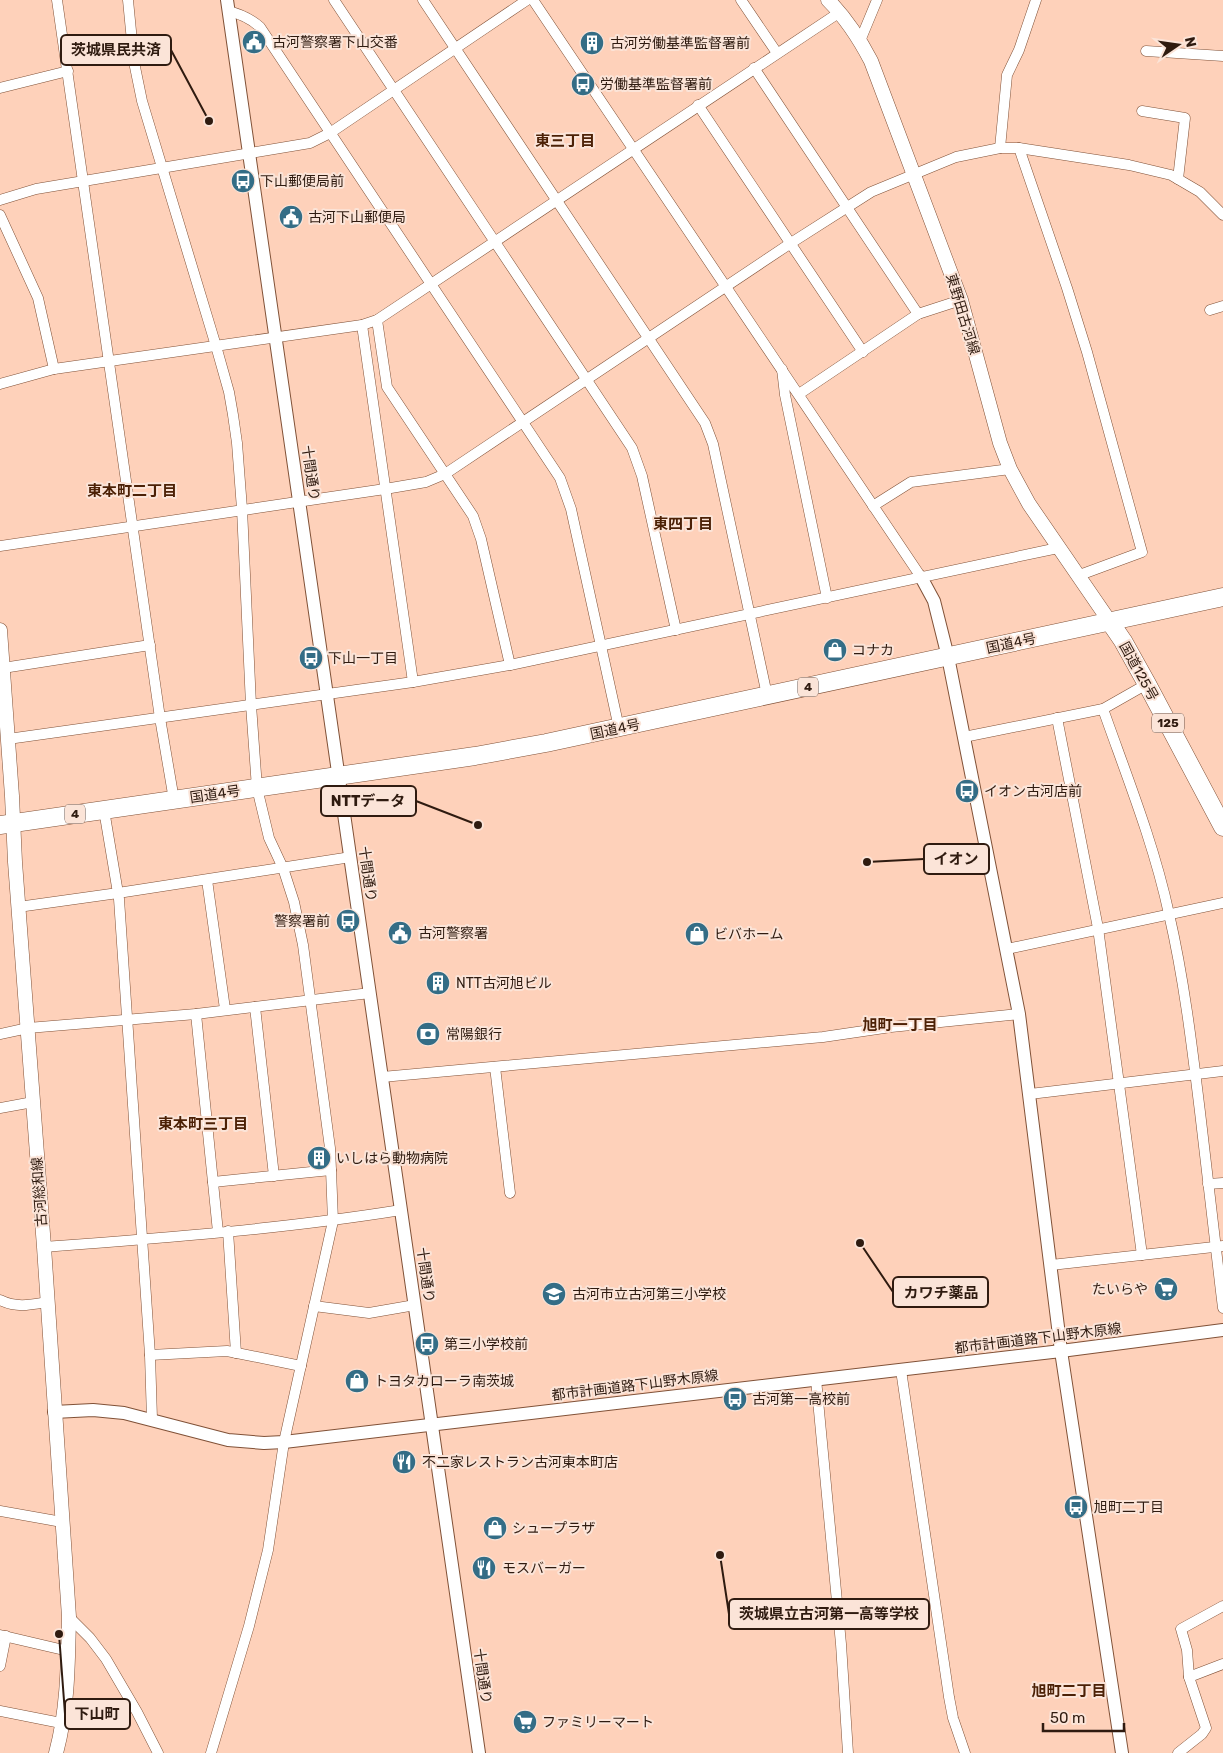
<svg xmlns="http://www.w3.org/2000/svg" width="1223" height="1753" font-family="Rubik,'Noto Sans JP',sans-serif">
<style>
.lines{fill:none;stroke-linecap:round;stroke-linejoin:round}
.minor-casing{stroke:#805137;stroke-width:11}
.tertiary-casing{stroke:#805137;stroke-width:14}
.secondary-casing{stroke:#805137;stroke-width:15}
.trunk-casing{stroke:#805137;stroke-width:19}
.minor{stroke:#fff;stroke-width:10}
.tertiary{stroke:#fff;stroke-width:12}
.secondary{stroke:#fff;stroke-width:14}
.trunk{stroke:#fff;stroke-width:18}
.labels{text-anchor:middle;stroke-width:4;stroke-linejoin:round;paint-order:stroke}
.shield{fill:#fbe4d8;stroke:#6c574c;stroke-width:1}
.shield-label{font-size:12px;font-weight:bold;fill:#2f1b10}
.poi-label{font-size:14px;fill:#2f1b10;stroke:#fbe4d8;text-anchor:start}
.street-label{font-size:14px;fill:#2f1b10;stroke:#fbe4d8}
.neighbourhood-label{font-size:15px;font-weight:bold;fill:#4c2106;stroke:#fbe4d8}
.leader{fill:none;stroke:#2f1b10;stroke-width:2}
.callout-dot{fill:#2f1b10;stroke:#fbe4d8;stroke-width:2}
.callout{fill:#fbe4d8;stroke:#2f1b10;stroke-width:2}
.callout-label{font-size:15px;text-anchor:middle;font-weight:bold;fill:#2f1b10}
</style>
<rect width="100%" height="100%" fill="#fed1ba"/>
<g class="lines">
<g class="minor-casing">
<g id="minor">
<polyline points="57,0 160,718 174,800"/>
<polyline points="128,0 134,62 142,101 216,346 229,392 233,415 237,443 242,509 251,705 257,788 269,838 283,868 294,902 303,945 330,1148 331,1170 333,1221 284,1442 268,1550 249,1626 211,1753"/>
<polyline points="334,0 632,448 642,476 676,630"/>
<polyline points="423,0 705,423 713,444 767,695"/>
<polyline points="533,0 921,577"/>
<polyline points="741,0 777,53"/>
<path d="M228 11C241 14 250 18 260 27L560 478 571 509 619 728"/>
<polyline points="860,41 877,0"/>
<polyline points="1146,51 1223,56"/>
<polyline points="754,68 918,314"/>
<polyline points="0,88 68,71"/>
<polyline points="698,105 863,352"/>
<polyline points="1142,111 1185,118 1178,179"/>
<polyline points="1000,148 1007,75 1019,50 1036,0"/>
<polyline points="1019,148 1067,288 1087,352 1142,552 1077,576"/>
<polyline points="0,200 36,189 310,143 330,133 527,0"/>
<polyline points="0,215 38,298 54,369"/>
<polyline points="1210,310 1223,306"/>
<polyline points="377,320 387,387 473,516 481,539 510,665"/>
<polyline points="362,325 413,682"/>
<polyline points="782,369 785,395 827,598"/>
<polyline points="0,384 54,369 362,325 377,320 840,12"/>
<polyline points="799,394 918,314 961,300"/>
<polyline points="873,506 911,482 1010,469"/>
<polyline points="0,546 385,489 426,482 445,474 791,243 871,192 956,157 1000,148 1019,148 1129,165 1171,175 1200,192 1223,215"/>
<polyline points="3,668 150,645"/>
<path d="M1103 709C1127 777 1154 844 1169 914 1184 979 1192 1046 1200 1112 1208 1178 1215 1243 1223 1308"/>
<polyline points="1057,718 1098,928 1142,1255"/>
<polyline points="964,737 1103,709 1147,684"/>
<polyline points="8,739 413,682 510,665 1058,548"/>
<polyline points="104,810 119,899 150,1355 152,1419"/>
<polyline points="207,880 225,1009"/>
<polyline points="18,907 118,893 351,857"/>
<polyline points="1007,949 1223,903"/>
<polyline points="255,1007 274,1176"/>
<polyline points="196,1014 218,1232"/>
<polyline points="0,1034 28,1028 196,1014 370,993"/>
<polyline points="495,1067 510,1193"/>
<polyline points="382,1077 823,1037 891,1027 1019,1014"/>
<polyline points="1030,1094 1223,1071"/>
<polyline points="0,1108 33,1102"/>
<polyline points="213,1182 331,1170"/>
<polyline points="1208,1184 1223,1183"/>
<polyline points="228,1231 236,1353"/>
<path d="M44 1247C163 1238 283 1229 401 1210"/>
<polyline points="1051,1265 1223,1246"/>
<path d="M0 1300C16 1308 30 1305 47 1302"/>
<polyline points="314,1306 369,1313 415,1305"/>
<polyline points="150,1355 227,1351 301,1366"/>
<polyline points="901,1370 949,1697 953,1718 965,1753"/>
<polyline points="816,1379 841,1644 848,1753"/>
<polyline points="0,1511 62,1522"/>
<polyline points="69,1617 90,1638 106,1659 137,1712 158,1753"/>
<polyline points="0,1635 68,1651"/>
<polyline points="0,1666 6,1636"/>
<polyline points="1189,1677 1223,1664"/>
<polyline points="0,1711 61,1723"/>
<polyline points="1178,1753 1202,1734 1206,1728 1189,1677 1187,1650 1181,1629 1223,1606"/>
</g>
</g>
<g class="tertiary-casing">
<g id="tertiary">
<polyline points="227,0 479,1753"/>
<polyline points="921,577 934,601 948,657 1019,1014 1061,1351 1122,1753"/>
<polyline points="54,1412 93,1410 124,1413 228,1440 264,1443 284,1442 1061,1351 1223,1330"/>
</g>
</g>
<g class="secondary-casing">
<g id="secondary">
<path d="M828 0C846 18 859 38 871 61L961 300 1000 443 1010 469 1029 504 1110 622"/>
<path d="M0 630 12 796 15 862 44 1247 69 1617C68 1662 68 1709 56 1753"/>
</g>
</g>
<g class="trunk-casing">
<g id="trunk">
<polyline points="1110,622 1123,641 1147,684 1223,827"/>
<polyline points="0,825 475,756 546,743 1223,597"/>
</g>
</g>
<use href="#minor" class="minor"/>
<use href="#tertiary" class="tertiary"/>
<use href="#secondary" class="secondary"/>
<use href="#trunk" class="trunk"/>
</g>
<defs>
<g id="civic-disc" transform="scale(1.25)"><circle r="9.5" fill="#346d86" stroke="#fbe4d8"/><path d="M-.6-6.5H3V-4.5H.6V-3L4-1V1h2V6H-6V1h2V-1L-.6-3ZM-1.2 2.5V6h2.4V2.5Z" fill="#fff"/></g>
<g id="building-disc" transform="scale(1.25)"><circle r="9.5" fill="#346d86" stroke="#fbe4d8"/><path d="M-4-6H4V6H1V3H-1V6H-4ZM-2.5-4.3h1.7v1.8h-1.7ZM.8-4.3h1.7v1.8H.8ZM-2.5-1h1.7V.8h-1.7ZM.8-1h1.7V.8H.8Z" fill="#fff"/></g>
<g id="bus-disc" transform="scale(1.25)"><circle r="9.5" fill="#346d86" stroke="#fbe4d8"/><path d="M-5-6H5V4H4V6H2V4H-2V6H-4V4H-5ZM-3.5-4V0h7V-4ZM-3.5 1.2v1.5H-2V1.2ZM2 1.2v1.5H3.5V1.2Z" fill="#fff"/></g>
<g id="shop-disc" transform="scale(1.25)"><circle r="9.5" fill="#346d86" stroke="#fbe4d8"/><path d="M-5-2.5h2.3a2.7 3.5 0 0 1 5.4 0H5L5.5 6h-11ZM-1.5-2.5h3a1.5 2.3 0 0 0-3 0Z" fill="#fff"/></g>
<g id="bank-disc" transform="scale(1.25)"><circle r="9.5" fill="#346d86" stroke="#fbe4d8"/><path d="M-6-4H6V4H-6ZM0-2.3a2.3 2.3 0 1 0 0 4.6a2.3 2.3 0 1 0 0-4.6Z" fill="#fff"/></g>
<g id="supermarket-disc" transform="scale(1.25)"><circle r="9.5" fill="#346d86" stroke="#fbe4d8"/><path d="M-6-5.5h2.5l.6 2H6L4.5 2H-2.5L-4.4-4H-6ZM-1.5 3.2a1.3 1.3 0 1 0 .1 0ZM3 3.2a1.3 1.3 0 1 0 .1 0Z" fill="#fff"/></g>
<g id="school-disc" transform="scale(1.25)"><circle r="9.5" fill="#346d86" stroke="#fbe4d8"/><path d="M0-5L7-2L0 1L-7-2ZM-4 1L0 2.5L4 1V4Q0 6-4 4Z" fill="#fff"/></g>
<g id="restaurant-disc" transform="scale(1.25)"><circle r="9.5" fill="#346d86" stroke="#fbe4d8"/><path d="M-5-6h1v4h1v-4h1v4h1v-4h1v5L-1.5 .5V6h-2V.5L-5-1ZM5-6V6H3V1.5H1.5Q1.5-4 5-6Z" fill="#fff"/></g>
</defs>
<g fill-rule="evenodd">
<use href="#civic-disc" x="254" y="42"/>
<use href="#building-disc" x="592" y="43"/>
<use href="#bus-disc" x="583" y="84"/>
<use href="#bus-disc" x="243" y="181"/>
<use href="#civic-disc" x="291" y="217"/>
<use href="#shop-disc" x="835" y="650"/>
<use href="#bus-disc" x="311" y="658"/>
<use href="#bus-disc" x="967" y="791"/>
<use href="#bus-disc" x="348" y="921"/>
<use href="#civic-disc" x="400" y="933"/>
<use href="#shop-disc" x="697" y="934"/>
<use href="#building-disc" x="438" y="983"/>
<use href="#bank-disc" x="428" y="1034"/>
<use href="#building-disc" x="319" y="1158"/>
<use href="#supermarket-disc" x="1166" y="1289"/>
<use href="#school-disc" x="554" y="1294"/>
<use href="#bus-disc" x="427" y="1344"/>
<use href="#shop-disc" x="357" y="1381"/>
<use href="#bus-disc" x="735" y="1399"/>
<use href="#restaurant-disc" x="404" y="1462"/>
<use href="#bus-disc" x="1076" y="1507"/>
<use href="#shop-disc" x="495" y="1528"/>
<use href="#restaurant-disc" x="484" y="1568"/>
<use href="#supermarket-disc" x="525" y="1722"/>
</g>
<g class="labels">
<g class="shield">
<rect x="798" y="677.5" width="20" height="19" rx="4"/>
<rect x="1152" y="713.5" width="32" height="19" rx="4"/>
<rect x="65" y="804.5" width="20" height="19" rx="4"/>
</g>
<g class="shield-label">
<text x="808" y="691">4</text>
<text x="1168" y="727">125</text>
<text x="75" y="818">4</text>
</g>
<g class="poi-label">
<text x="272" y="47">古河警察署下山交番</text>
<text x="610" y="48">古河労働基準監督署前</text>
<text x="600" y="89">労働基準監督署前</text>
<text x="260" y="186">下山郵便局前</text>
<text x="308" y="222">古河下山郵便局</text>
<text x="852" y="655">コナカ</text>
<text x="328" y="663">下山一丁目</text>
<text x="984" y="796">イオン古河店前</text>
<text x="330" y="926" text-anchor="end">警察署前</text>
<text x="418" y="938">古河警察署</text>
<text x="714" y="939">ビバホーム</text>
<text x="456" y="988">NTT古河旭ビル</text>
<text x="446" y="1039">常陽銀行</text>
<text x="336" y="1163">いしはら動物病院</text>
<text x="1148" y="1294" text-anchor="end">たいらや</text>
<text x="572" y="1299">古河市立古河第三小学校</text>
<text x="444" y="1349">第三小学校前</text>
<text x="374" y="1386">トヨタカローラ南茨城</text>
<text x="752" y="1404">古河第一高校前</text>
<text x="422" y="1467">不二家レストラン古河東本町店</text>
<text x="1094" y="1512">旭町二丁目</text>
<text x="512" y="1533">シュープラザ</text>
<text x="502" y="1573">モスバーガー</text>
<text x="542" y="1727">ファミリーマート</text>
</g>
<g class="street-label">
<text transform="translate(963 314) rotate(73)" y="5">東野田古河線</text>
<text transform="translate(311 473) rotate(82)" y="5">十間通り</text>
<text transform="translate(1011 643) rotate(-12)" y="5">国道4号</text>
<text transform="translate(1139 671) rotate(61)" y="5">国道125号</text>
<text transform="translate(615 729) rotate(-12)" y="5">国道4号</text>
<text transform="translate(215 794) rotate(-8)" y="5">国道4号</text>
<text transform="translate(368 874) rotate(82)" y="5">十間通り</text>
<text transform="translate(39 1192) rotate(-94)" y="5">古河総和線</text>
<text transform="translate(426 1275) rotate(82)" y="5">十間通り</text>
<text transform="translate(1038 1338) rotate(-7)" y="5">都市計画道路下山野木原線</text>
<text transform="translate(635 1385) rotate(-7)" y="5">都市計画道路下山野木原線</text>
<text transform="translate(483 1676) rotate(82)" y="5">十間通り</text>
</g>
<g class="neighbourhood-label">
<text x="565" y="146">東三丁目</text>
<text x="132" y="496">東本町二丁目</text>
<text x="683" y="529">東四丁目</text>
<text x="900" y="1030">旭町一丁目</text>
<text x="203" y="1129">東本町三丁目</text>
<text x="1069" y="1696">旭町二丁目</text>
</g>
</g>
<path class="leader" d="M209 121L171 50M478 825L416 801M867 862L924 859M860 1243L893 1292M720 1555L729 1614M59 1634L65 1714"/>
<g class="callout-dot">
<circle cx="209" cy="121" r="5"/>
<circle cx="478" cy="825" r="5"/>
<circle cx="867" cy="862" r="5"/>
<circle cx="860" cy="1243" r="5"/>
<circle cx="720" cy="1555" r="5"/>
<circle cx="59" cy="1634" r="5"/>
</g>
<g class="callout">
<rect x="61" y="35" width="110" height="30" rx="5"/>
<rect x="321" y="786" width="95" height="30" rx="5"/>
<rect x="924" y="844" width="65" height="30" rx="5"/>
<rect x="893" y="1277" width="95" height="30" rx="5"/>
<rect x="729" y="1599" width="200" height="30" rx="5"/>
<rect x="65" y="1699" width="65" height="30" rx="5"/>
</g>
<g class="callout-label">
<text x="116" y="55">茨城県民共済</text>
<text x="368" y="806">NTTデータ</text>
<text x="956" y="864">イオン</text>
<text x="941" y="1298">カワチ薬品</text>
<text x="829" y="1619">茨城県立古河第一高等学校</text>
<text x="97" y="1719">下山町</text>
</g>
<g transform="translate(1178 45) rotate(77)" stroke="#fbe4d8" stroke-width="4" paint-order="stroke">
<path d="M0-4L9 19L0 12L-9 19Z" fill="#2f1b10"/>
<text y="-8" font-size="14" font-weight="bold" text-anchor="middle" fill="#2f1b10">N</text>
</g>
<path d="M1043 1723v8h81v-8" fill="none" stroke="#2f1b10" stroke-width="2.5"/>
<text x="1050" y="1723" font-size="15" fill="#2f1b10" stroke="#fbe4d8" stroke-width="4" paint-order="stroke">50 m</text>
</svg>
